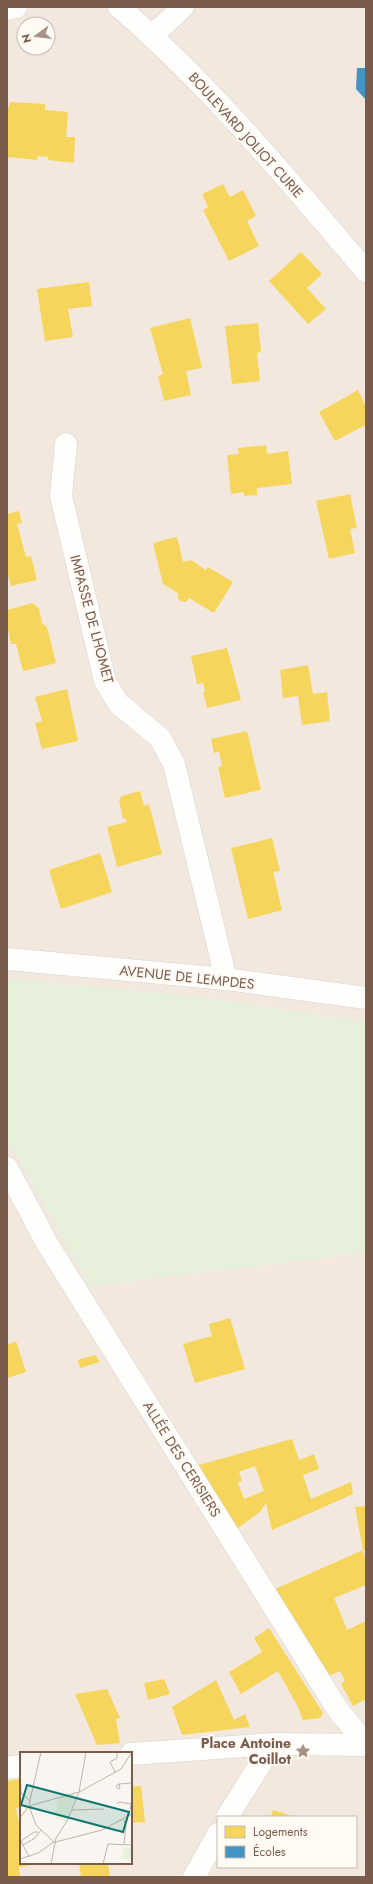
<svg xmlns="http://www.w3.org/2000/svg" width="373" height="1884" font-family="Jost,sans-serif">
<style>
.residential{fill:#f2e8de;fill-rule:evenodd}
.green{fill:#e7f0db}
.homes{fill:#f6d55c;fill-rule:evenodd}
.schools{fill:#4393c3}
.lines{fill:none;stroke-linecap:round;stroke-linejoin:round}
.street-casing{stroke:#d7d1cb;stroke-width:23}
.secondary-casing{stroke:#d9d2cb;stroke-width:23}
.street{stroke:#fefefd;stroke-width:22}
.secondary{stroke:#fefefd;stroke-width:22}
.labels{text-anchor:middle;stroke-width:4;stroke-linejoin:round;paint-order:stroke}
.street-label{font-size:14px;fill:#7a5c4d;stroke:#fffaf3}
.poi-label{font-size:14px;font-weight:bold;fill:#7a5c4d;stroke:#fffaf3;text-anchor:end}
.inset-road{fill:none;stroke:#c2b3aa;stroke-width:1}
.view{fill:#0f766e;fill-opacity:0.15;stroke:#0f766e;stroke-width:2}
.inset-edge{fill:none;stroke:#7a5c4d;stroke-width:2}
</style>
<rect width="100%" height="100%" fill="#f9f5f0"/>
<path class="residential" d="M7 7H366V1877H7ZM24 24H48V48H24ZM21 1753H131V1863H21ZM218 1817H356V1867H218Z"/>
<polygon class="green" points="7,978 206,998 366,1022 366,1253 90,1286 7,1139"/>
<g class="homes">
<polygon points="10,102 45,104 45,110 68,112 66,137 75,137 74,163 48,160 48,157 37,156 37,160 7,157 7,107 9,107"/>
<polygon points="223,184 230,197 243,190 256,216 247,221 259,246 229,261 203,210 208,207 202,194"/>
<polygon points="301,252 322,274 307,288 326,309 308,324 269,281"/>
<polygon points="89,282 92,306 68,309 73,337 45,341 37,289"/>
<polygon points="190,318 202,368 186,371 191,395 164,401 158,376 163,374 150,328"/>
<polygon points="258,323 261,352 257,353 260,381 232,384 225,326"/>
<polygon points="358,390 366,407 366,425 335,441 319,412"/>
<polygon points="266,445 267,454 288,451 292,484 257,488 257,495 244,496 244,492 231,494 227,455 239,454 238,448"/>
<polygon points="350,494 357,528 350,529 355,553 329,559 316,501"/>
<polygon points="19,511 22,523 17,524 26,557 31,556 37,580 11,586 7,572 7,514"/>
<polygon points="177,537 183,562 191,560 206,570 208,567 233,582 214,613 189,598 186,602 181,601 178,598 178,593 163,584 153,543"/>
<polygon points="33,603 39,609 42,623 47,627 56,663 23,671 16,644 11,644 7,625 7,610"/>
<polygon points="227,648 241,700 207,708 203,692 205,691 203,683 197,684 191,656"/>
<polygon points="308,665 313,694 327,692 330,721 302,725 298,696 283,698 280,670"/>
<polygon points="67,689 78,741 42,749 35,723 42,721 35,697"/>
<polygon points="247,731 261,790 225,798 218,767 222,766 219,752 214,753 211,739"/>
<polygon points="140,791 144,806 149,804 162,854 117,867 107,827 127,822 125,818 123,819 119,800 122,796"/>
<polygon points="272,838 280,871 273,872 282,910 248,919 231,848"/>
<polygon points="100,853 112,892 61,909 49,870"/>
<polygon points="230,1318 245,1369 195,1383 183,1344 212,1336 209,1324"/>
<polygon points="16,1341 26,1372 7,1378 7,1345"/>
<polygon points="95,1355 100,1362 80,1368 78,1360"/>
<path d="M292 1439 299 1460 314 1454 319 1469 303 1475 311 1499 351 1482 353 1494 272 1530 266 1503 260 1512 235 1530 199 1465ZM255 1466 264 1491 244 1499 238 1483 242 1481 239 1472Z"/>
<polygon points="366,1506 366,1550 363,1550 355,1507"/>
<polygon points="363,1550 366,1562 366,1585 334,1598 347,1630 366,1621 366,1699 353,1706 341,1684 345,1681 340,1671 329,1676 275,1589"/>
<polygon points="269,1628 323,1713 320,1718 303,1720 298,1707 278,1671 241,1694 229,1672 262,1652 254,1638"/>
<polygon points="164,1679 170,1694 148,1700 144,1683"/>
<polygon points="216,1680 234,1720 245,1714 250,1727 182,1735 172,1707"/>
<polygon points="107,1689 120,1718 116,1719 120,1743 97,1745 75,1694"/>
<polygon points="21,1779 21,1807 16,1808 21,1834 21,1863 27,1863 28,1866 19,1867 20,1877 7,1877 7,1781"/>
<polygon points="141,1786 145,1822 131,1823 131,1787"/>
<polygon points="273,1810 295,1817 271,1817"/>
<polygon points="79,1863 108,1863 110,1877 81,1877"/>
</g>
<polygon class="schools" points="357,68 366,68 366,100 356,89"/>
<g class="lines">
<g class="street-casing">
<g id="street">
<polyline points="7,9 16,7"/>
<polyline points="152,36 183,7"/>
<polyline points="66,444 61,496 105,681 118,703 160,738 174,764 226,979"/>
<polyline points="7,1168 48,1245 338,1710 366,1744"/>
<polyline points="131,1754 273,1744 366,1745"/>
<polyline points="7,1768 21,1766"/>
<polyline points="227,1817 273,1744"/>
<polyline points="194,1877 218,1834"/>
</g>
</g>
<g class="secondary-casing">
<g id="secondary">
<path d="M119 7C211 86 287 179 366 271"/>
<polyline points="7,959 226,979 366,998"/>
</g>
</g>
<use href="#street" class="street"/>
<use href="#secondary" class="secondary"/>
</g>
<defs>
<g id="sight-bare" transform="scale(1.2)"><path d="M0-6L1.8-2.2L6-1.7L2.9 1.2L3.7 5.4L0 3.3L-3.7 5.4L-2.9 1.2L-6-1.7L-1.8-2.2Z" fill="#a69286" stroke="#fffaf3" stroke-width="2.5" paint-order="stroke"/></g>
</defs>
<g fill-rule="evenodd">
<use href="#sight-bare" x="303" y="1751"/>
</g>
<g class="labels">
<g class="street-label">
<text transform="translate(246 135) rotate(48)" y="5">BOULEVARD JOLIOT CURIE</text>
<text transform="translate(92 619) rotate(75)" y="5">IMPASSE DE LHOMET</text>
<text transform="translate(187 977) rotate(6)" y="5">AVENUE DE LEMPDES</text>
<text transform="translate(182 1459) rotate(58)" y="5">ALLÉE DES CERISIERS</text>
</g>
<g class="poi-label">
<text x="291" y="1748">Place Antoine<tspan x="291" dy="16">Coillot</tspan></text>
</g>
</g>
<g transform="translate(20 1752)">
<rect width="112" height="112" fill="#f9f5f0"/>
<path d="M56 41 46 70 35 65 38 46ZM112 95V108L102 106 104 96Z" fill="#e7f0db"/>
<path class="inset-road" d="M95 20 90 10 97 6V0M99 32 112 31M99 32 100 36 98 37 96 34ZM1 33V41L10 49M97 52 99 50 111 52M9 53 21 0M9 54 16 73 34 90M52 58 84 57M109 64 112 47M0 66 9 54 59 40 101 17 112 0M1 89 14 80H18M1 89 9 105M104 92 106 73 104 68M3 93 15 86 21 78M0 107 18 101 32 91 82 78 112 62M31 112 36 86 47 69 59 40 66 0M83 112 88 92 112 93"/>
<path class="view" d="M7 33 109 60 103 80 1 53Z"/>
<rect width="112" height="112" class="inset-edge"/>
</g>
<rect width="373" height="1884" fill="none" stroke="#7a5c4d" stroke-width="16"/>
<rect x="217" y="1816" width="140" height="52" fill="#fffaf3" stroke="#cabbb1"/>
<rect x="225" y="1826" width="20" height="12" fill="#f6d55c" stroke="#cabbb1"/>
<text x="253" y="1836" font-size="12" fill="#7a5c4d">Logements</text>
<rect x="225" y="1846" width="20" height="12" fill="#4393c3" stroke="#cabbb1"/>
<text x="253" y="1856" font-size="12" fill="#7a5c4d">Écoles</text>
<g transform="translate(36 36) rotate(255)"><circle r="19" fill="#fffaf3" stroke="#cabbb1"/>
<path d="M0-3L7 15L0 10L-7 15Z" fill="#a69286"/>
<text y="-6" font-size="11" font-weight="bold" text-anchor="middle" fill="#7a5c4d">N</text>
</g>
</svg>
